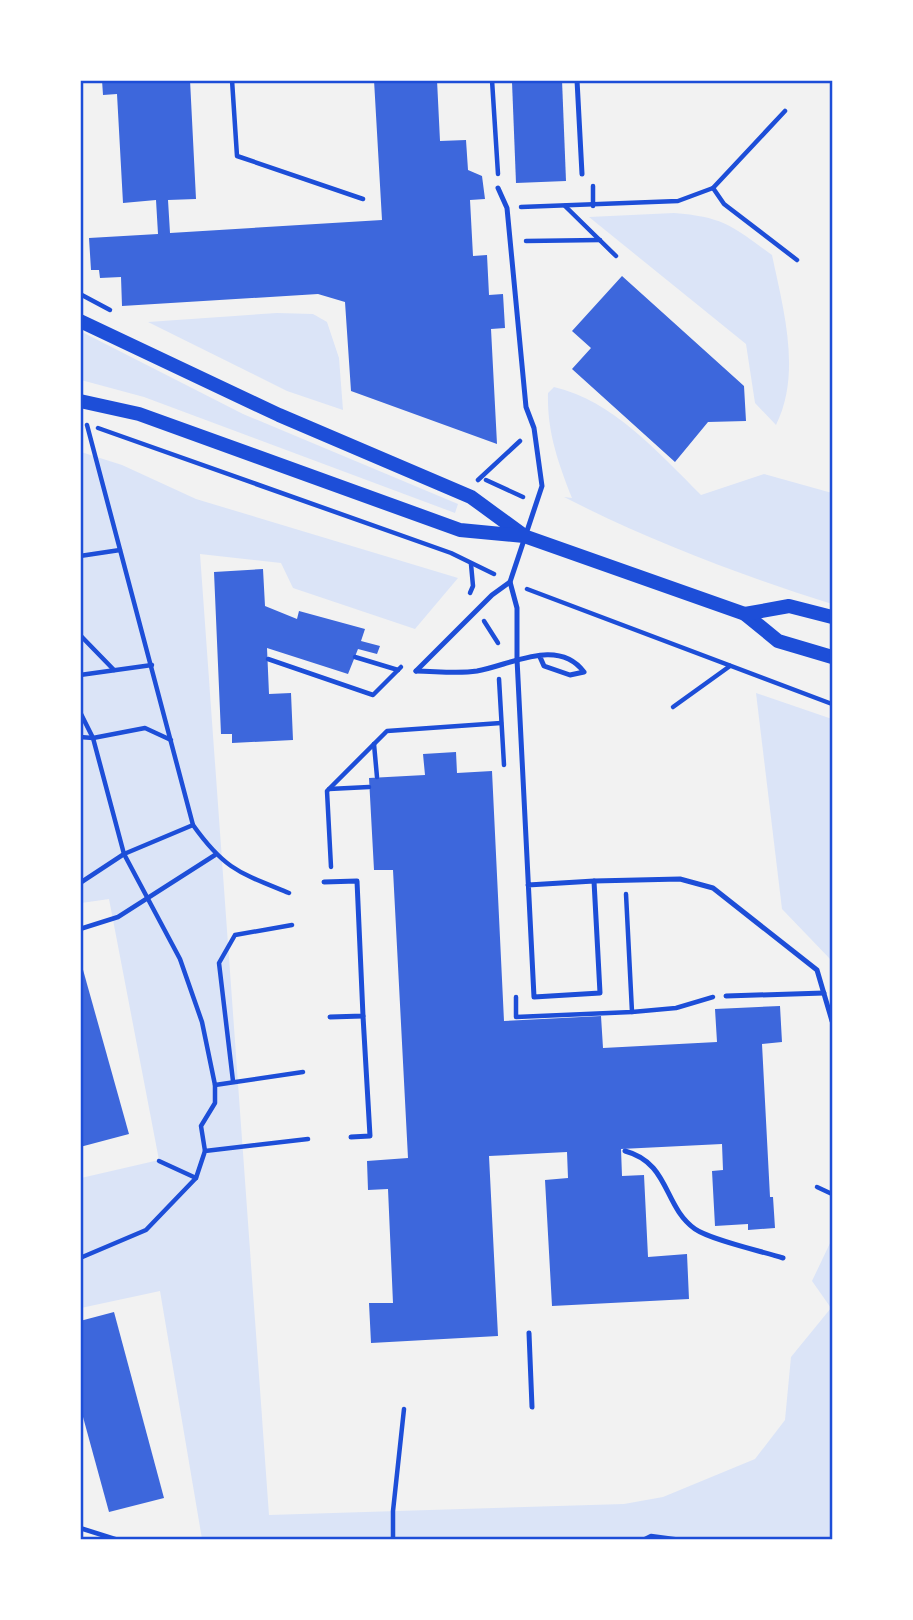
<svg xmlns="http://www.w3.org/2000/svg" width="913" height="1620" font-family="Lato,sans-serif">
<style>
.green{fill:#dbe4f7}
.building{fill:#3d67dc}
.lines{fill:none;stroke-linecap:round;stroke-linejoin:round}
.path{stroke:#1d4ed8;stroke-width:4.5}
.service{stroke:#1d4ed8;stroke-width:5}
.secondary{stroke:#1d4ed8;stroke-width:14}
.neatline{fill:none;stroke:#1d4ed8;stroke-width:2.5}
</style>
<rect width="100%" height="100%" fill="#f2f2f2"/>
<g class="green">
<path d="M674 213C724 217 732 226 772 255 783 308 802 373 776 425L755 403 746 344 589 217Z"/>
<polygon points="277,313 313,314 327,322 339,358 343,410 287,391 148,322"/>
<polygon points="80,331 243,414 458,504 455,513 144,397 81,380"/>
<path d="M554 387C612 400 660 454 701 495L764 474 832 493V604C740 575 650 541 564 497L572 498C558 462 547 432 548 393Z"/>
<polygon points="81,452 122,465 196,499 458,578 415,629 293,588 281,563 200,554 269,1515 624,1504 663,1497 755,1459 785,1420 791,1357 831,1308 812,1281 832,1239 832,1539 202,1539 160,1291 81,1308 81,1178 159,1160 109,899 81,903"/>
<polygon points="756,693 832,719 832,961 782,909"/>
</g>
<g class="building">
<polygon points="102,80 190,80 196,199 168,200 170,233 382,220 374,80 437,80 440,141 466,140 468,170 482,176 485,199 470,200 473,256 487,255 489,295 503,294 505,328 491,329 497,444 351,391 345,302 318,294 122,306 121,277 100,278 99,270 91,270 89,238 158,234 156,200 123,203 117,94 103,95"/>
<polygon points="549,80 562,80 566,181 516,183 512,82"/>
<polygon points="622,276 744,386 746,421 708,422 675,462 572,369 591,348 572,331"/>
<polygon points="263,569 265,606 297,619 299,611 365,629 361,641 380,646 377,654 358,649 348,674 267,648 269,694 291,693 293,740 232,743 232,734 221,734 214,572"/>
<polygon points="456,752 457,773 492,771 504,1021 601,1016 603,1048 717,1042 715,1009 780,1006 782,1042 762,1044 770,1197 773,1197 775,1228 748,1230 748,1224 715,1226 712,1171 723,1170 722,1144 621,1149 622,1176 644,1175 648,1257 687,1254 689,1299 552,1306 545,1180 568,1178 567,1152 489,1156 498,1336 371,1343 369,1303 393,1303 388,1189 368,1190 367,1161 408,1158 393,870 374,870 369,778 425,775 423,754"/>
<polygon points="80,959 129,1134 80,1147"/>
<polygon points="114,1312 164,1498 109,1512 80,1406 80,1321"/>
</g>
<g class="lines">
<g class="path">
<polyline points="232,80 237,156 363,199"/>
<polyline points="492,80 498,174"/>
<polyline points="593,186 593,206"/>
<polyline points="713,188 724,204 797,260"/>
<polyline points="565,206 616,256"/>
<polyline points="521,207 678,201 713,188 785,111"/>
<polyline points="526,241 600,240"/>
<polyline points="80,294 110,310"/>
<path d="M87 425 193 825C225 870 240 873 289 893"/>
<polyline points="98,428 451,553 494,574"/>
<polyline points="478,480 520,441"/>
<polyline points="486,480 523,497"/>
<polyline points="80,556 120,550"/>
<polyline points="527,589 832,704"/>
<polyline points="470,593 473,586 471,564"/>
<polyline points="484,621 498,643"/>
<polyline points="80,635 114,670"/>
<polyline points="355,657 398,670"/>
<polyline points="268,659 373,695 401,667"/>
<polyline points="80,675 152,665"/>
<polyline points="499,679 504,765"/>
<polyline points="673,707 730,666"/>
<polyline points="80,712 93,738 124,854 180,959 202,1022 215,1085 215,1103 201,1126 205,1151"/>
<polyline points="80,737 93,738 145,728 171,740"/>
<polyline points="374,744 377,777"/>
<polyline points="329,789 369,787"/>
<polyline points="331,867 327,791 387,731 501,723"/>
<polyline points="80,883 124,854 193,825"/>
<polyline points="80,929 118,917 215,855"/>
<polyline points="516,997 516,1017 632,1012 626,894"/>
<polyline points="632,1012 676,1008 713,997"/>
<polyline points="233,1081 219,963 235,935 292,925"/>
<polyline points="215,1085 303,1072"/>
<polyline points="159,1161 196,1178"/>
<polyline points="817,1187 832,1194"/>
<polyline points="80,1258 146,1230 196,1178 205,1151 308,1139"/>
<polyline points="80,1528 118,1540"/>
<polyline points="393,1540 393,1511 404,1409"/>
<polyline points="643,1540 651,1536 681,1540"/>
</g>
<g class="service">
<polyline points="577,80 582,174"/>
<polyline points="498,188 507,208 526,407 534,428 542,486 510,582 517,608 517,659 534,997 600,993 594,881 528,885"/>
<path d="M416 671C435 671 457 674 477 671 511 665 558 637 584 672L570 675 544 666 540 657"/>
<polyline points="416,671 492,595 510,582"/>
<polyline points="594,881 680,879 713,888 817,970 832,1021"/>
<polyline points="324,882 357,881 363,1016 330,1017"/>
<polyline points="726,996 824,993"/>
<polyline points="351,1137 370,1136 363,1016"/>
<path d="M625 1151C670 1163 663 1206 695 1229 711 1240 761 1251 783 1258"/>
<polyline points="529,1333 532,1407"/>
</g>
<g class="secondary">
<polyline points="80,321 279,415 471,497 523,535"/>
<polyline points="80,401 139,414 460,530 524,536 745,614 778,641 832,657"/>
<polyline points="745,614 789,606 832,617"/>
</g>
</g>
<rect width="913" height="1620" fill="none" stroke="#ffffff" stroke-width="164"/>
<rect x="82" y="82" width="749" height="1456" class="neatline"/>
</svg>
